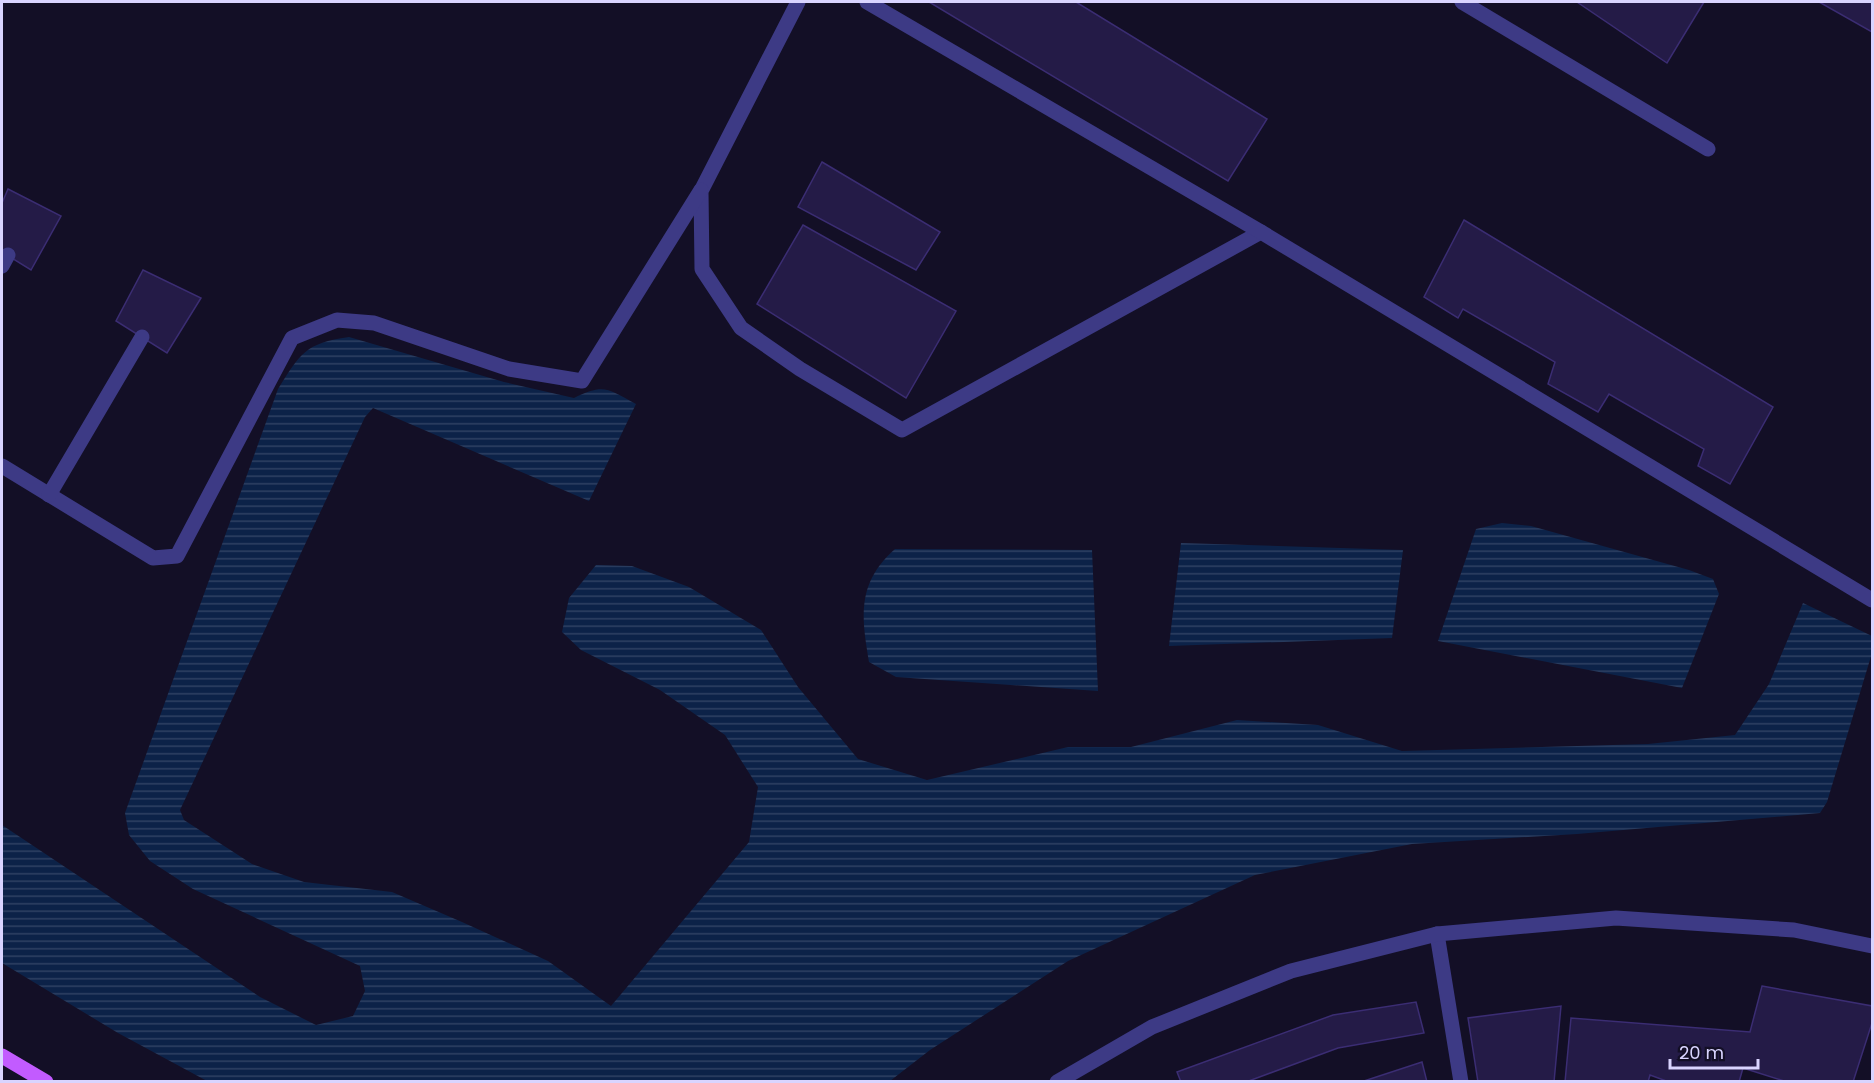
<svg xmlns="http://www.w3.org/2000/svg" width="1874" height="1083" font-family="Poppins,sans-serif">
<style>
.water{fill:url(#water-rules)}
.building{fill:#241b47;stroke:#3b2d73;stroke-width:1.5}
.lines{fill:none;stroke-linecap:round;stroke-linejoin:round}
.minor{stroke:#3d3a85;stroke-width:15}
.major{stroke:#c25bff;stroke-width:15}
</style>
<defs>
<pattern id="water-rules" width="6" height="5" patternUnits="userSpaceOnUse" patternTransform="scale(1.5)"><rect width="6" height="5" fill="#0c2248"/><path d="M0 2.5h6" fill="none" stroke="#2f4163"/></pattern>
</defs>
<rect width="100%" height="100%" fill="#130f26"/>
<g class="water">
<path d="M349 337 504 382 574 398C605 383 607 389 636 404L589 501 373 408 365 417 180 810 184 820 252 864 304 882 392 892 462 922 548 961 611 1006 749 842 758 787 725 735 660 690 581 650 562 632 569 598 596 565 632 566 689 587 761 630 798 687 858 759 927 780 1068 747H1131L1237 720 1318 725 1402 751 1648 744 1735 735 1769 684 1803 603 1872 636V653L1827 802 1820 813 1577 834 1412 844 1255 875 1068 961 930 1050 890 1081H207L118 1033 2 963V825L260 997 316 1025 353 1016 365 991 360 966 193 889 150 861 129 835 125 813 278 389C300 354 305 343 349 337Z"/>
<polygon points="1502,523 1531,526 1689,570 1713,579 1719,594 1682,688 1438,641 1476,529"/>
<polygon points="1181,543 1403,550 1392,638 1169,646"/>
<path d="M895 549 1092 550 1098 691 896 677 869 662C861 615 857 583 895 549Z"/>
</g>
<g class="building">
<polygon points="929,2 1076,2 1267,119 1228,181"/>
<polygon points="1577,2 1704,2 1667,63"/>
<polygon points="1819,2 1872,2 1872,32"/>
<polygon points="822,162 940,232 916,270 798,207"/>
<polygon points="8,189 61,216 31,270 2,252 2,203"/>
<polygon points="1464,220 1773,407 1730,484 1698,466 1704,449 1609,394 1598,412 1548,384 1555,362 1463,309 1458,318 1424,297"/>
<polygon points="803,225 956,311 906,398 757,304"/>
<polygon points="143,270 201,298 167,353 116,321"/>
<polygon points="1762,986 1872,1006 1872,1023 1853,1082 1787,1082 1743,1068 1739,1082 1669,1082 1650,1075 1648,1082 1565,1082 1571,1018 1750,1032"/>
<polygon points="1416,1002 1424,1033 1338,1048 1246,1082 1181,1082 1177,1072 1333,1015"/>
<polygon points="1561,1006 1554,1082 1478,1082 1468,1018"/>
<polygon points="1422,1062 1427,1082 1361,1082"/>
</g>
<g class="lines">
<g class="minor">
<polyline points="798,2 701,191 702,269 741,328 800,369 902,430 1261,232"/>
<polyline points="867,2 1261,232 1872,600"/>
<polyline points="1462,2 1708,149"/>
<polyline points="2,266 8,255"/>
<polyline points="2,466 153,558 177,556 292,338 337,320 374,323 509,369 582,381 701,190"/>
<polyline points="49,495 142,337"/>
<polyline points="1437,934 1461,1082"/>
<polyline points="1057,1082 1152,1027 1291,971 1437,934 1616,918 1794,930 1872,946"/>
</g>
<polyline class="major" points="2,1056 46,1082"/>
</g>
<rect width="1874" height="1083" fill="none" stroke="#d9d4ff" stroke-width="6"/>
<path d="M1670 1059v9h88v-9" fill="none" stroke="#d9d4ff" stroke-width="3"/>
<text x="1679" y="1059" font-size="18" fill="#d9d4ff" stroke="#130f26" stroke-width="4.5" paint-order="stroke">20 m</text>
</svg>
